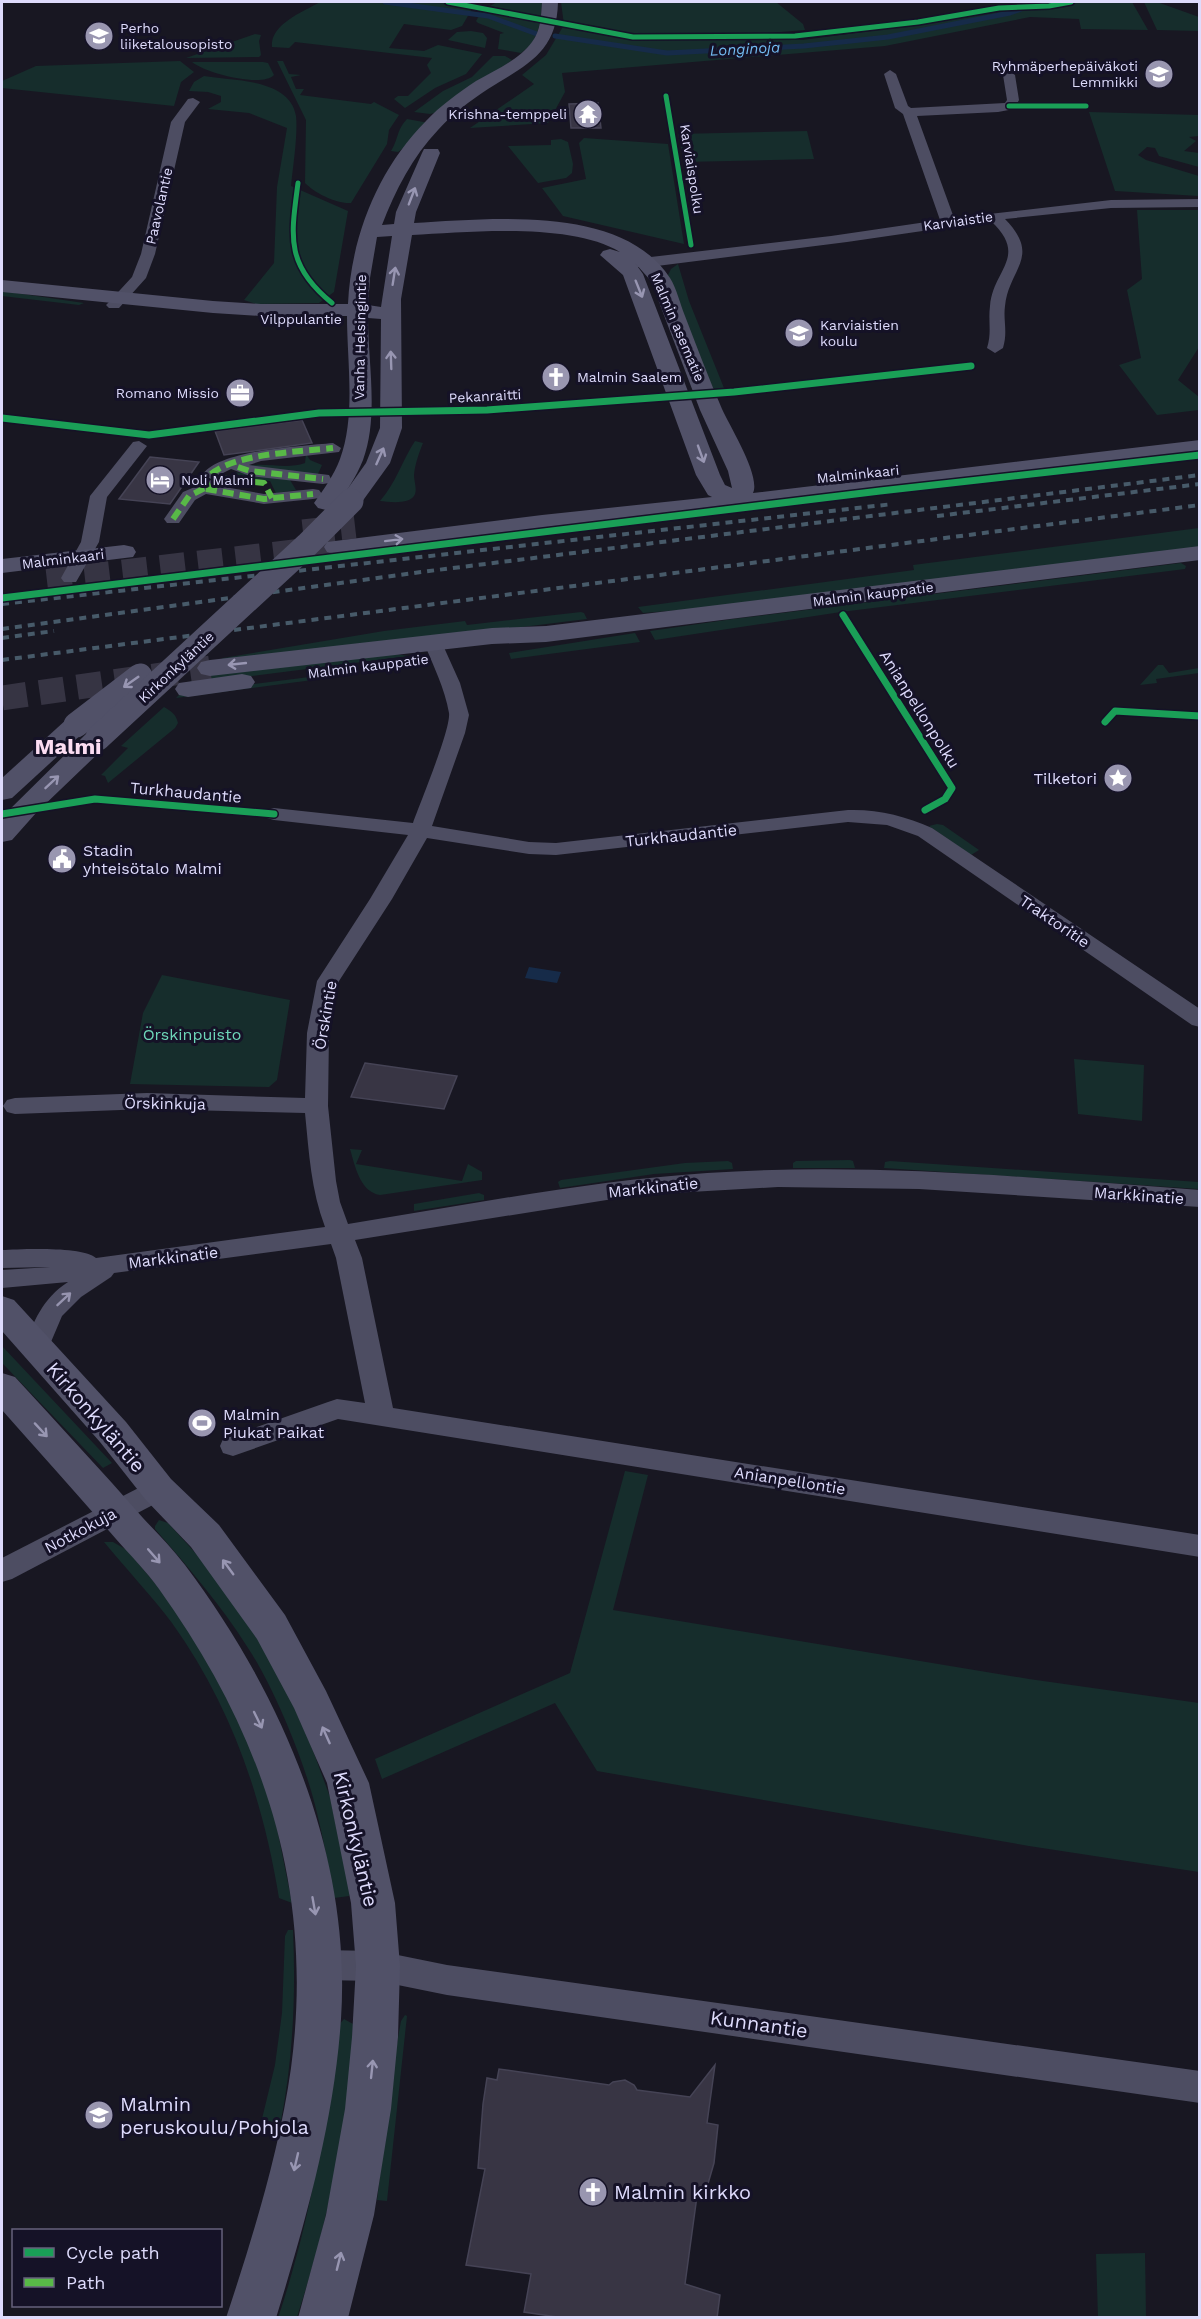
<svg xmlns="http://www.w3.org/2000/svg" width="1201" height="2319" font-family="'Work Sans',sans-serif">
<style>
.green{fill:#162d2c}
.water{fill:#162b49}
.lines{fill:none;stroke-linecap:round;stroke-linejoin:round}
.stream{stroke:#162b49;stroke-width:5}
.building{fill:#383544;stroke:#454355;stroke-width:1.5}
.secondary-tunnel{stroke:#363443;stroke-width:25;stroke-dasharray:25 13;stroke-linecap:butt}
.street{fill:#4d4d62;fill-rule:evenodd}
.secondary{fill:#515168;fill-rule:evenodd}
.rail{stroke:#475a69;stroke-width:4;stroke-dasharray:7 6;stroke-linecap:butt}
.secondary-bridge{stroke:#515168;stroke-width:25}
.quiet{stroke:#58b947;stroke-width:6;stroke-dasharray:11 6;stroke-linecap:butt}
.cycleway-far1-casing{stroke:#151227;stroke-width:8}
.cycleway-casing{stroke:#151227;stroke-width:10}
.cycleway-far1{stroke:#1a9f57;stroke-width:5}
.cycleway{stroke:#1a9f57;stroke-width:7}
.oneway{stroke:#9896b2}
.oneway2{stroke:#9694af}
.labels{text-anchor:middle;stroke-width:6;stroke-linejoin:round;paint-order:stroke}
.far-poi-label{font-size:14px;fill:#dedbfc;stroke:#151227;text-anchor:start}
.far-street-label{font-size:14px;fill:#dedbfc;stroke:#151227}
.far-water-label{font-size:15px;font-style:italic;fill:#73bbf2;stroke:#151227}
.street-label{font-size:16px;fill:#dedbfc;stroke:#151227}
.poi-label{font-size:16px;fill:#dedbfc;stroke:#151227;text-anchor:start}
.park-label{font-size:16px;fill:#6dd6b9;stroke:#151227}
.near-street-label{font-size:20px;fill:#dedbfc;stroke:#151227}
.near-poi-label{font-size:20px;fill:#dedbfc;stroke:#151227;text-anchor:start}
.district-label{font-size:22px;font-weight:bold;fill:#fcddf2;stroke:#151227}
</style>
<rect width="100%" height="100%" fill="#181722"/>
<g class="green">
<path d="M320 2H438L470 6 472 9 462 26 451 30 404 24 389 48 424 51 438 45 482 54 466 74 435 88 405 108 394 99 398 96H408L431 73 427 65 432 58 295 42 289 48 272 47C270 24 303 12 320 2Z"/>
<polygon points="497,2 542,2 541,17 490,6"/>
<polygon points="561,2 776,2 803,24 805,30 755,34 803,40 923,24 990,12 1029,2 1064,2 1062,5 1082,2 1132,2 1148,30 1081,29 1079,19 1030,17 885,46 562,73 565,92 548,123 470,128 534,84 522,75 546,55 564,25"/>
<polygon points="1144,2 1157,2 1199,17 1199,31 1157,30"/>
<polygon points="485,9 541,20 537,33 479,13"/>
<polygon points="479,16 489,17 536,35 531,45 521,53 498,49 500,34 504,33 478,23 476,21"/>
<polygon points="471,31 483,33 487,38 485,48 448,40 457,32"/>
<polygon points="255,34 261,35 259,41 261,55 259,57 186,58"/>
<polygon points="493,56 505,56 512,60 442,111 430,114 414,112 443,91 472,77"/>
<polygon points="180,61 194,72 181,82 174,106 2,88 2,81 36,66"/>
<path d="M277 61H283L289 74 301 75 291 77 296 89H304L300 95 371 104 374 102 399 115 389 130 387 144 351 203C336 204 315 193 305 183L306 120Z"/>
<path d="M192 62H263L268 63 274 75C262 88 205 73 192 62Z"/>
<path d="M204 76C232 81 290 78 296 116 298 134 293 166 291 186L348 211 334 292 319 303 256 304 244 300 274 263 277 187 287 128 249 113 208 109 221 102V96L208 92 189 91 194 82Z"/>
<polygon points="1089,112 1199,115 1199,136 1189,137 1196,141 1184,151 1199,153 1199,167 1159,156 1155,148 1147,147 1138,155 1146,160 1199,176 1199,196 1115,191"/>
<path d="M407 119 429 123 414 140 398 152 391 151C399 138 396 131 407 119Z"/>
<polygon points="807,131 814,159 684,162 678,134"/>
<polygon points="584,138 668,144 684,244 563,216 542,188 586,179 579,143"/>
<polygon points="561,139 568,142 573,164 572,173 566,178 538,183 508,146 551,145 551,140"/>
<polygon points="1137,210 1199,210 1199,347 1178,380 1199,397 1199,410 1157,415 1119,365 1141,358 1127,290 1142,279"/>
<polygon points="678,264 689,301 724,388 713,389 667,277 671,269"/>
<polygon points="2,291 84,303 79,305 2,296"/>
<path d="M415 441 423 443C419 453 415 464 414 475 414 481 417 489 415 494 411 505 389 502 380 501 396 483 402 461 415 441Z"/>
<path d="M306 454 310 460 322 465 317 476 247 466C266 462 286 470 305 463Z"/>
<polygon points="235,472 286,479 290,480 296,490 276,493 270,481 228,477"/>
<polygon points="1199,528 1199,547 693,609 643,613 638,607 914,570 913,565"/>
<polygon points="1181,563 1186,566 1185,569 841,612 655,640 650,631 733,619"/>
<polygon points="581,612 584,613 587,619 210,666 223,658 384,631 465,621 467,625"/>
<polygon points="635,633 640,642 511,659 509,653"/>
<polygon points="388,653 409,656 188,684 198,675"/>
<polygon points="1158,665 1163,665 1169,673 1199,668 1199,673 1156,679 1157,683 1140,685"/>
<polygon points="357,671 358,674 176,698 181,693"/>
<path d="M164 707C171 711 176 714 178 723L175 728 108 783 105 776 101 775 128 748 121 746Z"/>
<polygon points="937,824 943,825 979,850 971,855 929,826"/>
<polygon points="162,975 290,1000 277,1080 269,1087 130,1084 143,1013"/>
<polygon points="1074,1059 1144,1065 1142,1121 1078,1114"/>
<path d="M350 1149 362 1150 356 1164 462 1181 468 1164 482 1172V1180L380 1195C360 1192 355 1166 350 1149Z"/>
<polygon points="850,1160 853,1161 855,1168 793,1168 793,1163 796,1161"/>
<polygon points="728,1161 732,1163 733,1169 654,1174 560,1188 558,1182 561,1180 685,1163"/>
<polygon points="890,1161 1199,1182 1199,1189 884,1168 885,1162"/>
<polygon points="479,1193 484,1195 484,1200 414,1211 414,1204"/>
<polygon points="2,1346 112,1463 103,1468 6,1367 2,1363"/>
<polygon points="625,1471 648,1475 613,1610 1029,1679 1199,1703 1199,1872 1029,1846 597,1771 555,1703 382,1779 375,1759 570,1673"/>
<path d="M159 1520 168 1523 211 1570 275 1664 312 1748 330 1797 350 1893 349 1896 334 1898C329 1870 324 1841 317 1813 306 1765 275 1689 248 1648 221 1605 188 1567 155 1529V1526Z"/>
<path d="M104 1542H113L127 1550 153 1581 180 1615 233 1704 273 1808 292 1903 279 1898C263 1799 231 1705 172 1623 151 1595 126 1569 104 1542Z"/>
<path d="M288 1930H293C296 1996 293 2061 280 2126L261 2123 275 2065 282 2013 285 1936Z"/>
<polygon points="405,2015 407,2016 387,2201 377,2200 396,2049 401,2021"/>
<path d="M344 2019 353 2024C349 2124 328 2222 297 2317L278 2318C311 2219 325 2130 337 2027Z"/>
<polygon points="1145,2253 1146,2317 1098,2317 1096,2254"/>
</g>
<polygon class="water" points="529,967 561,972 557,983 525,978"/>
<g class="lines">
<g class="stream">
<polyline points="385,2 488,16 537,34"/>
<polyline points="555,36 667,53 804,46 888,37 1010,13 1041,2"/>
</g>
</g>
<g class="building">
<polygon points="598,103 601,128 571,128 569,104"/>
<polygon points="302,420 312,443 224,455 215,431"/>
<polygon points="150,457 199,462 170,504 119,499"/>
<polygon points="365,1063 457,1076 444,1109 351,1097"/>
<polygon points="715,2065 707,2123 718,2125 714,2163 705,2194 697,2196 685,2284 720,2295 717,2318 564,2318 524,2312 531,2274 466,2265 485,2169 478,2168 483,2104 487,2078 497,2080 499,2069 609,2085 613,2082 625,2080 634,2085 637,2090 690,2097"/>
</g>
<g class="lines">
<g class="secondary-tunnel">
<polyline points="303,532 355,526"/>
<polyline points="47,581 336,547"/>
<polyline points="2,698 210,668"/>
</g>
<g class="street">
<path d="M890 70 896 74 908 106 911 108 1005 103 1007 100 1003 75 1009 71 1015 75 1019 100 1014 109 998 112 917 116 954 218 1111 200 1200 199V207L1111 208 1005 219C1042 257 1009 268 1005 306 1003 321 1008 331 1003 348L995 353 987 348C992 332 988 322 990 306 993 269 1029 257 991 221L847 242 649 267H620L618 264 620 261 625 260 831 236 940 220 903 114 895 108 884 74Z"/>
<polygon points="193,98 200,102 185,122 155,254 146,278 119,308 109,308 106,305 109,302 132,277 141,254 171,122 188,99"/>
<polygon points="139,441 147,446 107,497 99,542 76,582 64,582 61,578 81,542 90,496 133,442"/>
<path d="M333 443 341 448 339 452 261 461 249 465 329 475 331 479 329 483 323 484 250 476 231 469 211 479 203 474C220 450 303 446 333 443Z"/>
<polygon points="211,480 217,481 219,486 264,494 313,489 319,490 322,494 319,498 313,499 264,504 206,494 195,500 179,523 167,523 164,519 183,492"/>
<path d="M433 637 440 639 442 643 460 683 469 715 465 733 432 826 529 842 556 843 848 810C878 809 905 816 932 828L1200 1009V1027L1192 1025 918 836 887 825 848 822 556 855 529 854 427 838 392 899 339 981 329 1033 328 1106 336 1181 340 1202 348 1224C467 1205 587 1181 707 1173 871 1162 1036 1178 1200 1190V1207L919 1189 778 1187 638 1195 355 1240 362 1258 393 1408 1200 1535V1557L338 1419 233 1456 223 1453 220 1446 223 1439 328 1402 337 1399 365 1403 336 1258 331 1244 114 1273 111 1277 81 1297 62 1316 45 1356 36 1359 27 1356 23 1349C34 1321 42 1299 68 1282L2 1288V1270L50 1267 2 1268V1250C21 1249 83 1246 96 1258L325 1227C311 1190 309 1153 305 1113L147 1109 15 1114 7 1112 3 1106 7 1100 15 1098 147 1093 305 1098 307 1033 317 981 370 899 408 835 274 820 267 818 264 814 267 810 274 808 413 823C420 803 451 729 449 713 445 689 433 665 424 643L426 639Z"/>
<polygon points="158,1478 168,1481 172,1489 168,1497 12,1579 2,1582 2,1558"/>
<polygon points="319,1950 378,1951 447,1965 1200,2071 1200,2103 447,1995 378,1981 319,1980 308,1976 303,1965 308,1954"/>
</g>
<g class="secondary">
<path d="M542 2H558C557 53 526 65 488 89 470 101 452 114 438 130 413 156 395 191 382 225L394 224 396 212 422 153 424 149H438L440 153 416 212 414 223C490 219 622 204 670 278 677 289 680 304 685 316 697 347 709 379 722 409 730 427 761 476 753 493L1200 440V454C912 490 624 519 336 554L327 552 324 547 327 542 542 515 712 497 708 495 696 475 623 275 600 255 603 251 610 249 620 252C571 222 468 232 412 235L401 299 402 428 390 463 359 506 351 508 343 506 339 501 366 463 380 428 381 319 368 318C368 363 379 417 363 460 356 478 345 493 334 508L326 510 318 508 314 503C324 489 334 475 340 459 356 416 347 362 347 316H261L213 313 2 292V280L213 301 261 304H348C351 237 378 169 426 121 440 106 458 93 476 81 495 70 519 60 532 42 541 30 541 16 542 2ZM392 236 381 307 368 305 370 278 377 237ZM635 263 651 281 700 410 728 471 732 488 725 485 720 475 643 274Z"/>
<polygon points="124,545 133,547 136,552 133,557 2,573 2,559"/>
<polygon points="1200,546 1200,560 546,642 492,644 210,676 201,674 197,668 201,662 210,660 492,628 546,626"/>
<polygon points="242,674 251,676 255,682 251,688 188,697 179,695 175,689 179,683"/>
<polygon points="76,717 85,719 89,725 85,731 12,798 2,800 2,778 67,719"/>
<polygon points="98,730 108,732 111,738 108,744 36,813 12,840 2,842 2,817 88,732"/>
<polygon points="2,1296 14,1300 126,1422 171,1479 219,1525 285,1615 326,1691 369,1783 395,1903 400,1966 398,2037 391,2109 374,2215 348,2318 298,2318 326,2215 345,2109 352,2037 356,1966 351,1903 327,1783 294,1708 257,1639 191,1547 145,1499 100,1442 2,1331"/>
<path d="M2 1373 15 1377C58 1424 101 1470 143 1518 157 1533 172 1548 185 1565 282 1694 352 1855 341 2019 334 2122 306 2220 276 2318H226C253 2236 279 2153 291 2068 315 1888 263 1734 159 1589 146 1571 130 1555 116 1539 78 1495 40 1453 2 1410Z"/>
</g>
<g class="rail">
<polyline points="937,516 1200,484"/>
<polyline points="2,604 893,504"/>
<polyline points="2,629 421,572 1200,475"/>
<polyline points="2,638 54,631"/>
<polyline points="2,660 1200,505"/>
</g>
<g class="secondary-bridge">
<polyline points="76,725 140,676"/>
<polyline points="98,738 307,545 351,501"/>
</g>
<g class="quiet">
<polyline points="238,467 250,471 323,479"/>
<path d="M211 474C237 453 299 452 333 448"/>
<polyline points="221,478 264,483 272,498"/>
<polyline points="206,489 264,499 313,494"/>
<polyline points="173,519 189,496 211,485"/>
</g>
<g class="cycleway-far1-casing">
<g id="cycleway-far1">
<polyline points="448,2 633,37 795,36 918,22 999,8 1049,6 1071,2"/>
<polyline points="666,96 691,245"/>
<polyline points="1009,106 1086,106"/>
<path d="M298 183C291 236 285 265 332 303"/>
<polyline points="968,366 971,366"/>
</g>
</g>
<g class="cycleway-casing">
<g id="cycleway">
<polyline points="2,418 149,435 319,413 487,410 734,392 971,366"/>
<polyline points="2,598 880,491 1200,455"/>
<polyline points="843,615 952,788 945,799 925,810"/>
<polyline points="1105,722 1115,711 1200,716"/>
<polyline points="2,814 95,799 274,814"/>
</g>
</g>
<use href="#cycleway-far1" class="cycleway-far1"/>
<use href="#cycleway" class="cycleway"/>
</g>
<defs><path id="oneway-shaft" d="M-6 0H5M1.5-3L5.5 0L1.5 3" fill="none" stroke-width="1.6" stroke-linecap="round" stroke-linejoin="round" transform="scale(1.5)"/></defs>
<g class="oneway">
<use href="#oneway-shaft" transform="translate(412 196) rotate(-69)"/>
<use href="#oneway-shaft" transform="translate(394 276) rotate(-81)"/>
<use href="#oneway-shaft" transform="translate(639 289) rotate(68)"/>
<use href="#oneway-shaft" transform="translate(391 360) rotate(-92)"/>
<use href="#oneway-shaft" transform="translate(701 454) rotate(70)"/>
<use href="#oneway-shaft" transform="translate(380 456) rotate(-66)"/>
<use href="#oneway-shaft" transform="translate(394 540) rotate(-7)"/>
<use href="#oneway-shaft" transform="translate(237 664) rotate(174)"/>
<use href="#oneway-shaft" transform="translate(131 682) rotate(145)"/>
<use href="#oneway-shaft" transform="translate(52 782) rotate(-43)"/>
<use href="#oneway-shaft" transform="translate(41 1430) rotate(47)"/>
<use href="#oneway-shaft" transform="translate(154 1556) rotate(49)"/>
<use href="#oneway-shaft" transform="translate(228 1567) rotate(-126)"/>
<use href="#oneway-shaft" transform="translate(258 1720) rotate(64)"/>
<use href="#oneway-shaft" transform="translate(326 1735) rotate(-114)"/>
<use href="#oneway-shaft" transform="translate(314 1906) rotate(80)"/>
<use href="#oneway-shaft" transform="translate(372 2069) rotate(-84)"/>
<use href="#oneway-shaft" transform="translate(296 2162) rotate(103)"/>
<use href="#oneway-shaft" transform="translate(339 2261) rotate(-76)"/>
</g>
<use class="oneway2" href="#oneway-shaft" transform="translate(64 1299) rotate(-43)"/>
<defs>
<g id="school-disc" transform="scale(1.5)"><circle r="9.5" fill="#9996b0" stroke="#151227"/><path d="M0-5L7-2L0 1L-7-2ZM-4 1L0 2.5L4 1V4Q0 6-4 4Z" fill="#fff"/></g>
<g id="temple-disc" transform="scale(1.5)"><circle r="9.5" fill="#9996b0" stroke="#151227"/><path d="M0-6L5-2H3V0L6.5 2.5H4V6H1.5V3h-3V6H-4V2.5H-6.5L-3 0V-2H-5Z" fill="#fff"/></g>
<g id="church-disc" transform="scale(1.5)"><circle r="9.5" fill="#9996b0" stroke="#151227"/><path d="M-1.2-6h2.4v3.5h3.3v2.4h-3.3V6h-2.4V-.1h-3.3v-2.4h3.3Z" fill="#fff"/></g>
<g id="office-disc" transform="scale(1.5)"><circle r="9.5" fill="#9996b0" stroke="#151227"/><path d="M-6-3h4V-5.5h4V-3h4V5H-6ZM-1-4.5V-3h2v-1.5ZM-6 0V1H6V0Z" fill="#fff"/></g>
<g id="hotel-disc" transform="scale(1.5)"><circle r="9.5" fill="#9996b0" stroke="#151227"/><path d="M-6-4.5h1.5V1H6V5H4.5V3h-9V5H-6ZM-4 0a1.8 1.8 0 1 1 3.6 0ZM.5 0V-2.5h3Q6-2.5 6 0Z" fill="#fff"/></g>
<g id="sight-disc" transform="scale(1.5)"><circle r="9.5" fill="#9996b0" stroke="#151227"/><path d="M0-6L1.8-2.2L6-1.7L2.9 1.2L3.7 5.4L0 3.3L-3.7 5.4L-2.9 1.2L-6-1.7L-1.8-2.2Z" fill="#fff"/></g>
<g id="civic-disc" transform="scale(1.5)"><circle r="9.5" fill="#9996b0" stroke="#151227"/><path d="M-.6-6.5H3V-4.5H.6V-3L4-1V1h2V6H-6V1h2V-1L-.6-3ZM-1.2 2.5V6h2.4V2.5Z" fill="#fff"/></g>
<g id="stadium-disc" transform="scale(1.5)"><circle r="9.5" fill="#9996b0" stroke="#151227"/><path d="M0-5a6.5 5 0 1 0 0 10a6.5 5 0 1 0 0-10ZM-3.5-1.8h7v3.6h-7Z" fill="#fff"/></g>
</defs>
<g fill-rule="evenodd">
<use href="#school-disc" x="99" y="36"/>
<use href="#school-disc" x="1159" y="74"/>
<use href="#temple-disc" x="588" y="114"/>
<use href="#school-disc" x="799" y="333"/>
<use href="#church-disc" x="556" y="377"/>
<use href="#office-disc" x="240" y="393"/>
<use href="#hotel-disc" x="160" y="480"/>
<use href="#sight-disc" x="1118" y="778"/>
<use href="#civic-disc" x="62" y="859"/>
<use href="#stadium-disc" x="202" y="1423"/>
<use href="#school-disc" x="99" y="2115"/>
<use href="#church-disc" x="593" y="2192"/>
</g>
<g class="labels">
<g class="far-poi-label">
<text x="120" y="33">Perho<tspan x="120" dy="16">liiketalousopisto</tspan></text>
<text x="1138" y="71" text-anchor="end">Ryhmäperhepäiväkoti<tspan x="1138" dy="16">Lemmikki</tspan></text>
<text x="567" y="119" text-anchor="end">Krishna-temppeli</text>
<text x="820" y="330">Karviaistien<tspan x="820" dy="16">koulu</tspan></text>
<text x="577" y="382">Malmin Saalem</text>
<text x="219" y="398" text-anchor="end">Romano Missio</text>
<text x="181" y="485">Noli Malmi</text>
</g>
<g class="far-street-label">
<text transform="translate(692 169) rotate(81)" y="5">Karviaispolku</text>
<text transform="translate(159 206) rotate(-77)" y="5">Paavolantie</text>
<text transform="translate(958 221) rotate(-8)" y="5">Karviaistie</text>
<text x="301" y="324">Vilppulantie</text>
<text transform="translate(678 327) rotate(67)" y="5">Malmin asematie</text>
<text transform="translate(360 337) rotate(-89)" y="5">Vanha Helsingintie</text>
<text transform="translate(485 396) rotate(-3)" y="5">Pekanraitti</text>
<text transform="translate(858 474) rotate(-6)" y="5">Malminkaari</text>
<text transform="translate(63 559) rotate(-7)" y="5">Malminkaari</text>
<text transform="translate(873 594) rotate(-7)" y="5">Malmin kauppatie</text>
<text transform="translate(368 666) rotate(-7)" y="5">Malmin kauppatie</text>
<text transform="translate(176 667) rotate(-43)" y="5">Kirkonkyläntie</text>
</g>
<g class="far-water-label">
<text transform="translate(745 49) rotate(-3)" y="5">Longinoja</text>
</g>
<g class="street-label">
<text transform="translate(920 709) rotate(58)" y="6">Anianpellonpolku</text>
<text transform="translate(186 792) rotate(5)" y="6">Turkhaudantie</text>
<text transform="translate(681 835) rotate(-6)" y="6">Turkhaudantie</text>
<text transform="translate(1055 921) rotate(34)" y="6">Traktoritie</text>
<text transform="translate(325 1015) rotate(-80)" y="6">Örskintie</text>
<text transform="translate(165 1103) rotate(1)" y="6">Örskinkuja</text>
<text transform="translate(653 1187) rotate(-6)" y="6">Markkinatie</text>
<text transform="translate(1139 1195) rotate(4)" y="6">Markkinatie</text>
<text transform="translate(173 1257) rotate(-7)" y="6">Markkinatie</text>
<text transform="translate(790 1480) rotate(9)" y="6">Anianpellontie</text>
<text transform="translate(80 1530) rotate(-28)" y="6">Notkokuja</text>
</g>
<g class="poi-label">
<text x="1097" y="784" text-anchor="end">Tilketori</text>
<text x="83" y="856">Stadin<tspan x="83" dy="18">yhteisötalo Malmi</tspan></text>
<text x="223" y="1420">Malmin<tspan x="223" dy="18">Piukat Paikat</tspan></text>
</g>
<g class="park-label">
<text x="192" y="1040">Örskinpuisto</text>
</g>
<g class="near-street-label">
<text transform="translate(96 1417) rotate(49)" y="7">Kirkonkyläntie</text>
<text transform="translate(356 1839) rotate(77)" y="7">Kirkonkyläntie</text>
<text transform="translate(759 2024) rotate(8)" y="7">Kunnantie</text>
</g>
<g class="near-poi-label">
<text x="120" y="2111">Malmin<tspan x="120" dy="23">peruskoulu/Pohjola</tspan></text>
<text x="614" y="2199">Malmin kirkko</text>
</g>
<g class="district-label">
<text x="68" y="754">Malmi</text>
</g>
</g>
<rect width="1201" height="2319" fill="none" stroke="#dedbfc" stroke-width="6"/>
<rect x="12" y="2229" width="210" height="78" fill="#151227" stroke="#65627c" stroke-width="1.5"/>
<rect x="24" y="2248" width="30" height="9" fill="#1a9f57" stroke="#65627c" stroke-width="1.5"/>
<text x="66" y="2259" font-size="18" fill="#dedbfc">Cycle path</text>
<rect x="24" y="2278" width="30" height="9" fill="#58b947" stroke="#65627c" stroke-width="1.5"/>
<text x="66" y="2289" font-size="18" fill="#dedbfc">Path</text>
</svg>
